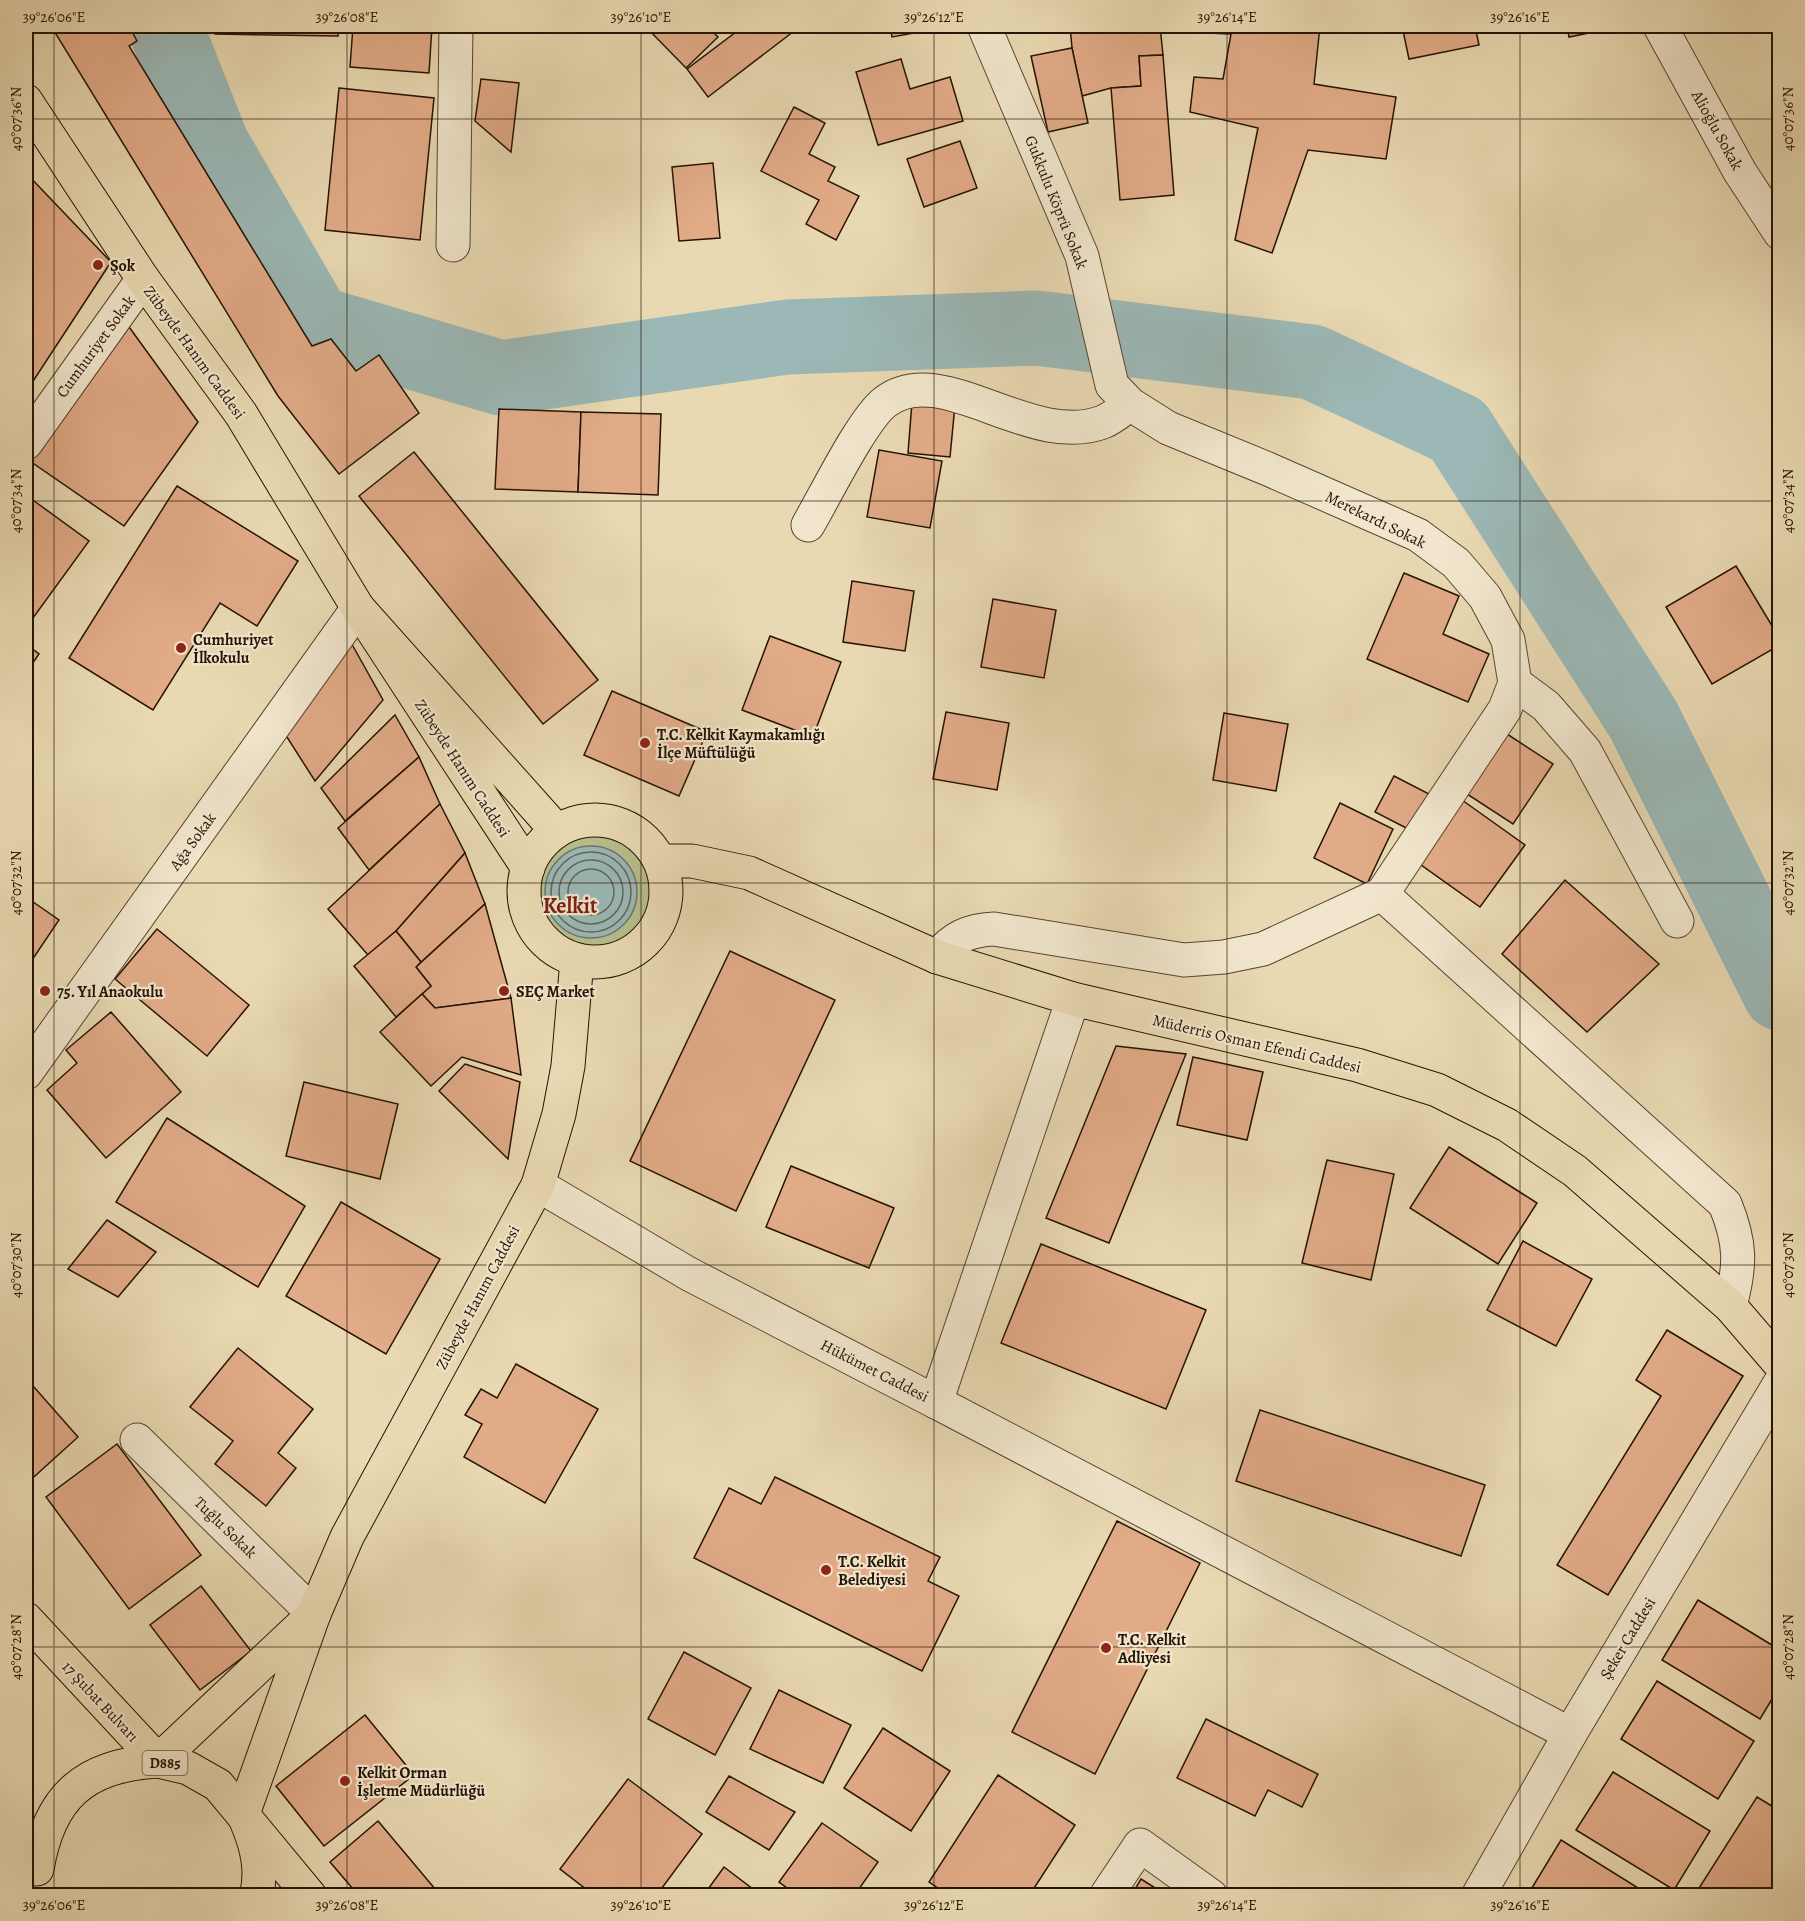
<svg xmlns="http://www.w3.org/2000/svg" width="1805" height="1921" font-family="Alegreya,serif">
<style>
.green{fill:#b6bf8c;stroke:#6e6948;stroke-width:1.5}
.water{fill:#9bb8b6;stroke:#6c766f;stroke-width:1.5}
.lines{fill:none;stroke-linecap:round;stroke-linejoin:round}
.shore{stroke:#60665d;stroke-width:1.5}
.river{stroke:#9bb8b6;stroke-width:75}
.building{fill:#e2ab88;stroke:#251304;stroke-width:1.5}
.minor-casing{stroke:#564430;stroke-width:35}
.major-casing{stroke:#251304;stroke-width:35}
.highway-casing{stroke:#251304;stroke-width:35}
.minor{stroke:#f1e6cd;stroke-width:33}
.major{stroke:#e9d9b2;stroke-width:33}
.highway{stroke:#e9d9b2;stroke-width:33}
.ticks{fill:none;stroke:#251304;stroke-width:1.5;stroke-opacity:0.45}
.poi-dot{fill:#8f2418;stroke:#f1e6cd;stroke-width:2}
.labels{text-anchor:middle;stroke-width:4.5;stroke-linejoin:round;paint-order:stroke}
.shield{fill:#f1e6cd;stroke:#625240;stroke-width:1.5}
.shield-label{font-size:15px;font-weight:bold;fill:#251304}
.street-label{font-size:16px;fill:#251304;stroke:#f1e6cd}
.poi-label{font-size:16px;font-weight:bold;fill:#251304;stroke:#f1e6cd;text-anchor:start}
.district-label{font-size:22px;font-weight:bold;fill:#7a1f14;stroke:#f1e6cd}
.neatline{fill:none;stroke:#251304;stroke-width:2}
.ticks-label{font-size:15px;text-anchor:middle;fill:#251304}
</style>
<rect width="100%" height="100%" fill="#e9d9b2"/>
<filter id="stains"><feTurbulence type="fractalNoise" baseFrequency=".00333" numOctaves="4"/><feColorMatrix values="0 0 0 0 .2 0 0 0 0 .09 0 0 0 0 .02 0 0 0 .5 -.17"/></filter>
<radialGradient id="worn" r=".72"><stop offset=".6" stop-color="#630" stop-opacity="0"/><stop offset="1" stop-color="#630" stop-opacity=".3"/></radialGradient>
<circle class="green" cx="595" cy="891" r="71"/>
<circle class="water" cx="591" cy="892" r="46"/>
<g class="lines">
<g class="shore">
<circle cx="591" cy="892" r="40"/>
<circle cx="591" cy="892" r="32"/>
<circle cx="591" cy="892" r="23"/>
</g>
<polyline class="river" points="165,26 212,145 315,323 501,378 787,337 1036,328 1312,362 1458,430 1643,719 1780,993"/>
</g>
<g class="building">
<polygon points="51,26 129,26 137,41 129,46 312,346 331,339 356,371 379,355 419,413 339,474 278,396"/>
<polygon points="215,26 338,26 338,36 215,34"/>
<polygon points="353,26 432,26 429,73 350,67"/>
<polygon points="645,26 707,26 718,37 686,68"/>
<polygon points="744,26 797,26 798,28 708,97 687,69"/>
<polygon points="890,26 953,26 892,37"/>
<polygon points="1070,26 1160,26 1163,55 1139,56 1141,86 1111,88 1082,96 1072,48"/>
<polygon points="1182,26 1320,26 1314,84 1396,97 1386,159 1308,150 1272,253 1235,240 1258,128 1190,112 1194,77 1223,79 1231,34 1183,32"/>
<polygon points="1402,26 1475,26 1479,45 1409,59"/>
<polygon points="1567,26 1623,26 1569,37"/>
<polygon points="1072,48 1088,123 1048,132 1031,56"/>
<polygon points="1163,55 1174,195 1120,200 1111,88 1141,86 1139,56"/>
<polygon points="901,59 910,89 950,77 963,121 878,145 856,72"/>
<polygon points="481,79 519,83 511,152 475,121"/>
<polygon points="339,88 434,98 420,240 325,230"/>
<polygon points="794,107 825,123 809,154 835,167 828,181 859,196 836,240 806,224 819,200 761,171"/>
<polygon points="960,141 977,188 924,207 907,159"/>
<polygon points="713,163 720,238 679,241 672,167"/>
<polygon points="26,173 111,262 26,392"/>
<polygon points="124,320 198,422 124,526 27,459"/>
<polygon points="912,402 955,405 950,457 908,453"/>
<polygon points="499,409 581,412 578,492 495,489"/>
<polygon points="581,412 661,414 658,495 578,492"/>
<polygon points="879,450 942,461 930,528 867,517"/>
<polygon points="414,452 598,680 543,724 359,496"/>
<polygon points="177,486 298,561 257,626 220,603 153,710 69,658"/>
<polygon points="26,495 89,541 33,618 26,613"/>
<polygon points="1736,566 1780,639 1780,645 1712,684 1666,607"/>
<polygon points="1404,573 1459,596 1443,634 1489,654 1468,702 1367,659"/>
<polygon points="852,581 914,591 905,651 843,642"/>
<polygon points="993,599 1056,610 1044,678 981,667"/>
<polygon points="770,636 841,662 813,737 742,710"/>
<polygon points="349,639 383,700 315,781 285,734"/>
<polygon points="26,644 39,654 26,673"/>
<polygon points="612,691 707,732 679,796 584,755"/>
<polygon points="946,712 1009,723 997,790 933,779"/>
<polygon points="1224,713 1288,724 1276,791 1213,780"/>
<polygon points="395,715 419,757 345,821 321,788"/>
<polygon points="1507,734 1553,764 1513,824 1467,794"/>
<polygon points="419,757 440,804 369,870 338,828"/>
<polygon points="1394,776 1431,795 1412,831 1375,812"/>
<polygon points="1462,800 1525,845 1480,907 1417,862"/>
<polygon points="1340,803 1393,829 1367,884 1314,858"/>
<polygon points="440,804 465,853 396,931 368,955 328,909"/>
<polygon points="465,853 485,904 421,962 396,931"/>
<polygon points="1565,880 1659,964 1587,1032 1502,954"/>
<polygon points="26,897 59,920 26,969"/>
<polygon points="485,904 511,998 435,1008 422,994 431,986 416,967"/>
<polygon points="157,929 249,1005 207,1056 115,979"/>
<polygon points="396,931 421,962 416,967 431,986 396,1017 354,966"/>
<polygon points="730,951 835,1000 736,1211 630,1161"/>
<polygon points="422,994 435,1008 511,998 521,1075 462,1057 431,1086 380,1032"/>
<polygon points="111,1012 181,1092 106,1158 47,1090 77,1063 66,1050"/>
<polygon points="1116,1046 1186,1054 1109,1243 1046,1218"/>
<polygon points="1193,1057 1263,1072 1247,1140 1177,1125"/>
<polygon points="465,1064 520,1082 508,1159 439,1091"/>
<polygon points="304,1082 398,1104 380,1179 286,1156"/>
<polygon points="167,1118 305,1206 258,1287 116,1202"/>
<polygon points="1449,1147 1537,1203 1498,1264 1410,1208"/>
<polygon points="1327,1160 1394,1174 1371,1280 1302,1263"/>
<polygon points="791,1166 894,1208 869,1268 766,1227"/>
<polygon points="341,1202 440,1259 386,1354 286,1296"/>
<polygon points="107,1220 156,1252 118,1297 68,1269"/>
<polygon points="1523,1241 1592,1279 1556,1346 1487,1310"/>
<polygon points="1041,1244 1206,1310 1166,1409 1001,1343"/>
<polygon points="1667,1330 1743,1376 1608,1595 1557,1565 1661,1396 1636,1380"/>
<polygon points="238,1348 313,1409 278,1453 296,1468 266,1506 215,1464 233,1441 190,1407"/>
<polygon points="516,1364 598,1409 545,1503 464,1457 482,1424 465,1415 481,1389 497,1398"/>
<polygon points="26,1378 78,1437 26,1484"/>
<polygon points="1260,1410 1485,1485 1461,1556 1236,1481"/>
<polygon points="117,1444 201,1555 129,1609 46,1497"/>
<polygon points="775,1477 940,1557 928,1581 959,1596 922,1671 694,1558 729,1488 761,1504"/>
<polygon points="1117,1521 1200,1563 1095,1774 1012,1732"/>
<polygon points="201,1586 251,1651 200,1690 150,1625"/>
<polygon points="1698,1600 1780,1650 1780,1686 1760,1719 1662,1660"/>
<polygon points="684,1652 751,1688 715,1755 648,1719"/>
<polygon points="1657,1681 1754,1741 1718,1799 1621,1739"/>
<polygon points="779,1690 851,1725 823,1783 750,1749"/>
<polygon points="365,1715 414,1775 324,1846 276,1786"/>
<polygon points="1206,1719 1318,1774 1302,1807 1268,1790 1255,1816 1177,1778"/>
<polygon points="883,1728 950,1771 911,1831 844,1788"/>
<polygon points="1613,1772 1710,1831 1674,1890 1576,1830"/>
<polygon points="998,1775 1075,1825 1029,1896 950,1896 929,1882"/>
<polygon points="729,1776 795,1812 769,1850 706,1812"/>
<polygon points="628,1779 702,1834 656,1896 595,1896 560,1869"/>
<polygon points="1757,1797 1780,1811 1780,1896 1694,1896"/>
<polygon points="378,1821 441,1896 359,1896 330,1862"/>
<polygon points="822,1823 878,1862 854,1896 798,1896 779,1882"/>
<polygon points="1561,1840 1651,1896 1527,1896"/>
<polygon points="724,1867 762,1896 703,1896"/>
<polygon points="1141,1879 1168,1896 1131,1896"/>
</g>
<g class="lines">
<g class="minor-casing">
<g id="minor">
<polyline points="984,26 1082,256 1112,385 1130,404 1168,428 1268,469 1418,535 1456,563 1485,597 1508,640 1515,683 1505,709 1382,894"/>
<polyline points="1660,26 1740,172 1780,233"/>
<polyline points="453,245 456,26"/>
<polyline points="26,443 143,279"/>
<path d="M808 525C825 496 862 420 885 402 941 358 1030 450 1103 422 1113 418 1122 410 1130 404"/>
<polyline points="1515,683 1546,706 1585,751 1677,921"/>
<path d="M937 957C953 938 968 930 994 929L1184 960 1224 957 1263 949 1382 894 1725 1204C1741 1243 1741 1265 1730 1306"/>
<polyline points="26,1073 358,608"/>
<polyline points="538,1185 689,1274 936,1402 1073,999"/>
<polyline points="936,1402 1570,1734"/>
<polyline points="137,1440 314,1614"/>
<polyline points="1106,1896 1140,1845 1211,1896"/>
<polyline points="1478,1896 1570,1734 1780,1383"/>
</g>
</g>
<g class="major-casing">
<g id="major">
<polyline points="26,101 143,279 241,414 358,608"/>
<circle cx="595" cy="891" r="71"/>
<polyline points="660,861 692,861 749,873 937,957 1073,999 1357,1065 1437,1090 1507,1125 1575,1171 1730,1306 1780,1364"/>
<polyline points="528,868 358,608 557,831"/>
<polyline points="314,1614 347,1537 538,1185 559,1114 568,1066 577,960"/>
</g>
</g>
<g class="highway-casing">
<g id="highway">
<polyline points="26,1619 158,1761 188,1768 218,1785 310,1896"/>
<path d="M37 1869C49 1797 84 1765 158 1761L314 1614 243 1814C255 1839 264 1868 256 1896"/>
</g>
</g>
<use href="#minor" class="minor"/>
<use href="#major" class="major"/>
<use href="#highway" class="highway"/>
</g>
<path class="ticks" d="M54 26V1896M347 26V1896M641 26V1896M934 26V1896M1227 26V1896M1520 26V1896M26 119H1780M26 501H1780M26 883H1780M26 1265H1780M26 1647H1780"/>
<g class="poi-dot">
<circle cx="98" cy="265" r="6"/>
<circle cx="181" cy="648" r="6"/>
<circle cx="645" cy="743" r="6"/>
<circle cx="45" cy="991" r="6"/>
<circle cx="504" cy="991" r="6"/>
<circle cx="826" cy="1570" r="6"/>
<circle cx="1106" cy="1648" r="6"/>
<circle cx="345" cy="1781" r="6"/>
</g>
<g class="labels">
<rect class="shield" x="142.5" y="1751" width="45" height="24" rx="4.5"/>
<g class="shield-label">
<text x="165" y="1768">D885</text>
</g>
<g class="street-label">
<text transform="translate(1718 130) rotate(61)" y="6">Alioğlu Sokak</text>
<text transform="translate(1057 202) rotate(68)" y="6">Gukkulu Köprü Sokak</text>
<text transform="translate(95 346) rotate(-54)" y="6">Cumhuriyet Sokak</text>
<text transform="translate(195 352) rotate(54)" y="6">Zübeyde Hanım Caddesi</text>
<text transform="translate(1376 519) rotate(26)" y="6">Merekardı Sokak</text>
<text transform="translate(463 768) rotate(57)" y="6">Zübeyde Hanım Caddesi</text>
<text transform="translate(192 841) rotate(-54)" y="6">Ağa Sokak</text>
<text transform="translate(1257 1043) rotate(13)" y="6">Müderris Osman Efendi Caddesi</text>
<text transform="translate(477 1297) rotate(-62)" y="6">Zübeyde Hanım Caddesi</text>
<text transform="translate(875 1370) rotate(27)" y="6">Hükümet Caddesi</text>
<text transform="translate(226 1527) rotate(44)" y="6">Tuğlu Sokak</text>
<text transform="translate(1627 1638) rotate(-59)" y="6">Şeker Caddesi</text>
<text transform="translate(101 1701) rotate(47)" y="6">17 Şubat Bulvarı</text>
</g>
<g class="poi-label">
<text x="110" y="271">Şok</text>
<text x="193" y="645">Cumhuriyet<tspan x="193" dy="18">İlkokulu</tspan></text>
<text x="657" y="740">T.C. Kelkit Kaymakamlığı<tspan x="657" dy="18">İlçe Müftülüğü</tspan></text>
<text x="57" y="997">75. Yıl Anaokulu</text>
<text x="516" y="997">SEÇ Market</text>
<text x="838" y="1567">T.C. Kelkit<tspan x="838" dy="18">Belediyesi</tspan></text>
<text x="1118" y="1645">T.C. Kelkit<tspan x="1118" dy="18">Adliyesi</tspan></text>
<text x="357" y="1778">Kelkit Orman<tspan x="357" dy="18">İşletme Müdürlüğü</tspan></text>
</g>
<g class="district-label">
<text x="570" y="913">Kelkit</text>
</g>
</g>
<rect width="1805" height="1921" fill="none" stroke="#e9d9b2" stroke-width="66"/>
<rect x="33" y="33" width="1739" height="1855" class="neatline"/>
<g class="ticks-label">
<text x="54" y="22">39°26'06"E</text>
<text x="347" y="22">39°26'08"E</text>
<text x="641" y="22">39°26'10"E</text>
<text x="934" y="22">39°26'12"E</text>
<text x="1227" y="22">39°26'14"E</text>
<text x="1520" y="22">39°26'16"E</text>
<text transform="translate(16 119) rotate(-90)" y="5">40°07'36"N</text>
<text transform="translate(1788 119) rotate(-90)" y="5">40°07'36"N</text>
<text transform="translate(16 501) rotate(-90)" y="5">40°07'34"N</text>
<text transform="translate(1788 501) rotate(-90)" y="5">40°07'34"N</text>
<text transform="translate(16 883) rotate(-90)" y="5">40°07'32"N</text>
<text transform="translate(1788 883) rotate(-90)" y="5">40°07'32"N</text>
<text transform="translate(16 1265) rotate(-90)" y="5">40°07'30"N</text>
<text transform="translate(1788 1265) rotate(-90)" y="5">40°07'30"N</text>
<text transform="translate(16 1647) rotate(-90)" y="5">40°07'28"N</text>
<text transform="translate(1788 1647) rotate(-90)" y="5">40°07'28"N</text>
<text x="54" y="1910">39°26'06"E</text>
<text x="347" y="1910">39°26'08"E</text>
<text x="641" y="1910">39°26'10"E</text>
<text x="934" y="1910">39°26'12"E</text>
<text x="1227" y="1910">39°26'14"E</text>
<text x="1520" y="1910">39°26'16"E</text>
</g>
<rect width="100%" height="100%" filter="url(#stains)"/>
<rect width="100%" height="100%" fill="url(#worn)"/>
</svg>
